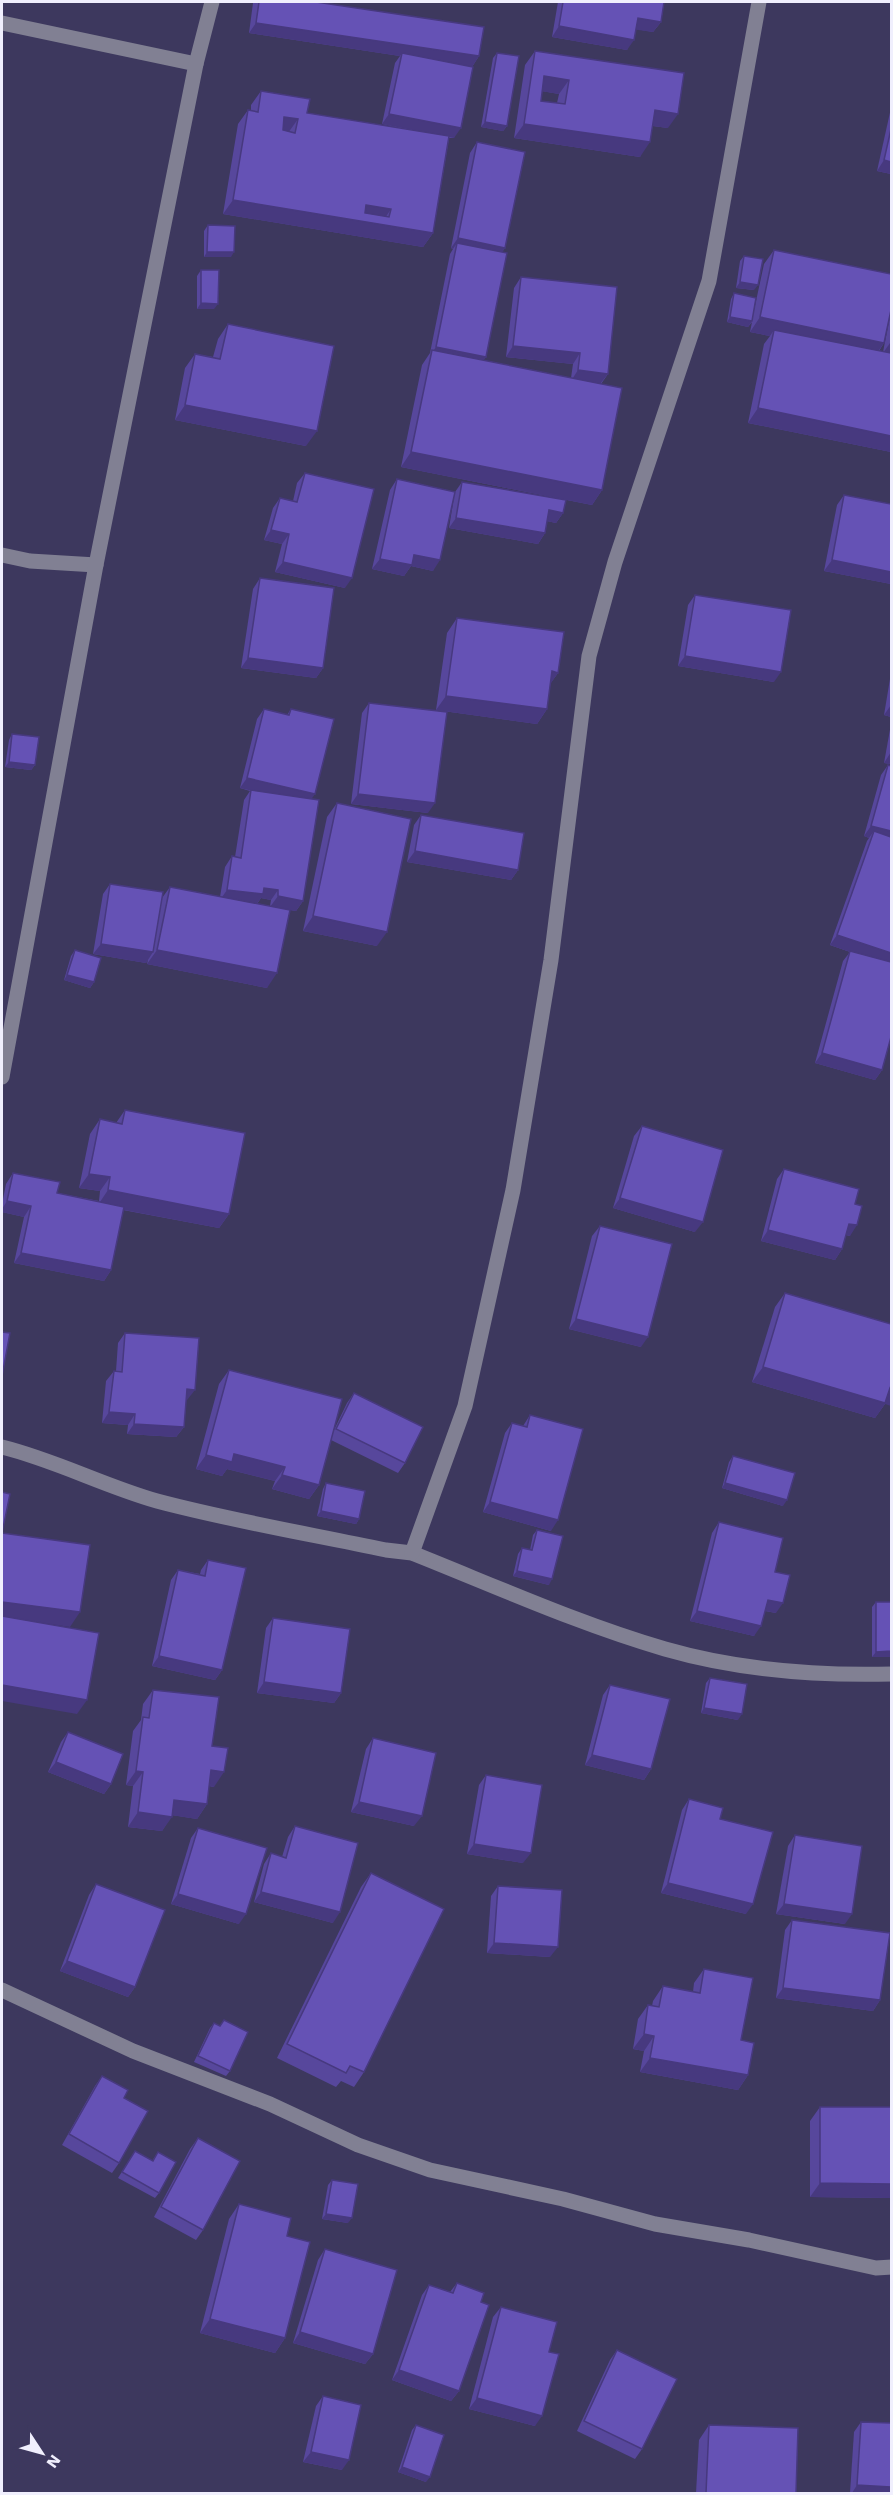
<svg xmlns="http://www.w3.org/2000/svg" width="893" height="2495" font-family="'Work Sans',sans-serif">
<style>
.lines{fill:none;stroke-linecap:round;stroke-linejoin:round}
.minor{stroke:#818093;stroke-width:15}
.wall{fill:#57479c;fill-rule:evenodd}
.shaded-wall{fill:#47397f}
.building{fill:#6552b5;stroke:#47397f;stroke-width:1.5;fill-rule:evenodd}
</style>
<rect width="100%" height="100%" fill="#3d385e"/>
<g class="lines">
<g class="minor">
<polyline points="2,23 196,64"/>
<polyline points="2,555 30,561 96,565"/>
<polyline points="2,1077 96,565 196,64 212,2"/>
<path d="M2 1447C55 1460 104 1486 157 1501 232 1521 310 1534 386 1550L412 1553C495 1586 579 1624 665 1649 738 1670 816 1676 892 1674"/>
<polyline points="412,1553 465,1406 513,1190 551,960 589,656 615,562 709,281 759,2"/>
<polyline points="2,1990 133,2051 270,2104 358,2145 430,2170 563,2199 655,2224 749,2240 876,2268 892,2267"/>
</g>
</g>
<g class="wall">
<polygon points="254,2 316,2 479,56 472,67 454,138 449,138 433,233 423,247 223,214 238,124 248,110 251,110 251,105 261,91 307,113 400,128 382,124 395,63 400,56 249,33 253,3"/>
<polygon points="558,2 664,2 661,22 653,32 636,29 627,50 552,37"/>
<path d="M535 51 668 128 653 126 640 157 514 138 525 65ZM542 91 559 94 557 103 541 101Z"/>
<polygon points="497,53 507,126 503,131 481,127 493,58"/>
<polygon points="891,108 891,174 877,171"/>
<polygon points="477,142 505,248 502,252 486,357 483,360 571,378 573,364 506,357 514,288 521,277 608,374 601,384 602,490 592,505 401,467 422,365 430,353 450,254 453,249 451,248 470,153"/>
<polygon points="208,225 231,257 204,257 204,231"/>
<polygon points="774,250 890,274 891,267 891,310 884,343 879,351 883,352 891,311 891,452 748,423 764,344 770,336 750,332 752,322 748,327 727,322 731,299 734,293 753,315 764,264"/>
<polygon points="744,256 754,290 736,288 740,261"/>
<polygon points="201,270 214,309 197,309 197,276"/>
<polygon points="228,324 306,446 175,420 185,368 195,354 213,357 218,339"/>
<polygon points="305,473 345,588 275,572 282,544 264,540 273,508 280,498 293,501 297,483"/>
<polygon points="397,479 455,492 462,482 563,513 556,523 547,521 545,533 538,544 449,528 454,497 433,571 411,566 404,576 372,569 390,490"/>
<polygon points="844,495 891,504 891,584 824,571 837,505"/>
<polygon points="260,578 323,668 316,678 241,668 253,589"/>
<polygon points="695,595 774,682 678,666 688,605"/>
<polygon points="457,618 558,673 550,684 547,709 537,724 436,710 447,633"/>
<polygon points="891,673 891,717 884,715"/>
<polygon points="369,703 428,813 351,804 362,713"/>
<path d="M264 709 287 715 291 709 312 799 303 901 296 911 285 909 267 988 147 964 148 959 146 963 93 954 103 894 110 884 162 898 170 887 220 897 225 867 232 856 235 857 244 800 250 791 240 788 257 719ZM261 898 271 900 270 906 257 904Z"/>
<polygon points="891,724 891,764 884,763"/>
<polygon points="12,734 35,765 31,770 5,767 9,740"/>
<polygon points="888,765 882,1070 875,1080 815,1063 843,961 850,952 830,945 867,841 869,838 864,836 881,775"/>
<polygon points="337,803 377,946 303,931 327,817"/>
<polygon points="421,815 518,870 511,880 407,862 414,825"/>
<polygon points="75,950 94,982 90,988 64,980 71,956"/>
<polygon points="125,1110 229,1214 219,1228 123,1210 111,1270 104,1281 14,1263 24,1217 2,1212 2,1204 6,1184 13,1173 57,1193 99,1201 100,1191 79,1188 90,1134 100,1119 116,1123"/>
<polygon points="642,1126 695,1232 613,1208 634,1136"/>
<polygon points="784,1169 855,1204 850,1236 846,1235 842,1249 835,1260 761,1241 777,1179"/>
<polygon points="600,1226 641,1347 569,1329 592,1236"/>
<polygon points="785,1293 885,1404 875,1418 752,1382 775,1307"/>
<polygon points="125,1333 187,1400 186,1400 184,1427 176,1437 127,1434 128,1425 102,1423 106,1381 114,1371 116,1371 118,1343"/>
<polygon points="229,1370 334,1430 347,1403 354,1393 405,1463 398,1473 331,1440 319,1485 309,1499 272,1489 275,1481 227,1469 222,1476 196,1469 219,1384"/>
<polygon points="530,1415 551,1531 483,1512 505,1433 512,1423 523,1426"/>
<polygon points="733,1456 783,1506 722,1488 729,1462"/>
<polygon points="326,1483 359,1519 356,1524 317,1516 323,1489"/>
<polygon points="719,1522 775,1572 776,1613 765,1611 754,1636 690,1621 712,1533"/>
<polygon points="537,1530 549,1585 513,1576 518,1554 522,1548 530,1550 533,1535"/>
<polygon points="208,1560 222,1670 215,1680 152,1666 171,1580 178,1570 200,1574 201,1570"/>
<polygon points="876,1602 891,1602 891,1657 872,1657 872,1607"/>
<polygon points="273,1618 341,1693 334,1703 257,1693 266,1628"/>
<polygon points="710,1678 738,1720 701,1713 706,1683"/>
<polygon points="610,1685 651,1769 644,1780 585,1765 603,1695"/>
<polygon points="153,1690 212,1746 214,1787 209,1786 207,1804 197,1819 172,1815 162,1831 128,1827 133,1786 126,1785 133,1731 141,1720 143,1704"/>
<polygon points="68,1732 111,1784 104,1794 48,1772 61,1742"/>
<polygon points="373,1738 414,1826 351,1812 366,1749"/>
<polygon points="486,1775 523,1863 467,1854 479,1785"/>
<polygon points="689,1799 720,1819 746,1914 661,1893 682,1810"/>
<polygon points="295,1826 333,1923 254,1902 264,1864 271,1853 282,1857 288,1837"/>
<polygon points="198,1828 239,1924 171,1904 191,1838"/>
<polygon points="795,1835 845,1924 776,1914 788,1846"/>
<polygon points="371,1873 364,2072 354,2087 341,2081 336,2087 277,2058 361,1887"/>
<polygon points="96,1884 135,1987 128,1997 60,1971 89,1895"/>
<polygon points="498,1886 550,1957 487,1953 491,1896"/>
<polygon points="792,1920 880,2000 873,2011 776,1998 785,1930"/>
<polygon points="704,1969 741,2040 748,2075 738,2090 640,2072 644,2051 633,2049 638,2019 648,2005 652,2006 653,2001 663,1986 693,1992 694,1983"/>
<polygon points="224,2020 230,2071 226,2076 194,2062 210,2028 214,2023 220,2026"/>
<polygon points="102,2076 124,2098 119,2163 112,2173 62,2145 95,2086"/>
<polygon points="820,2107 891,2107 891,2198 810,2197 810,2121"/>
<polygon points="198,2138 203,2230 196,2240 154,2217 190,2149"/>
<polygon points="135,2151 152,2161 158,2152 159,2193 155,2198 118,2178"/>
<polygon points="332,2180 348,2223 322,2219 328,2185"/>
<polygon points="239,2204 287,2236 285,2338 275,2353 200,2333 229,2219"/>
<polygon points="325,2249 373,2354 365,2364 293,2343 318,2260"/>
<polygon points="457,2283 459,2391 451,2401 392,2380 422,2295 429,2285 450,2292"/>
<polygon points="501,2307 549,2352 535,2426 469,2409 493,2317"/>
<polygon points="617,2350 642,2449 635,2459 577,2431 610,2360"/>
<polygon points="323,2396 342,2470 303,2462 316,2406"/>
<polygon points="861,2422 891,2493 850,2493 854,2432"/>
<polygon points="416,2425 426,2482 398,2472 412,2430"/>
<polygon points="709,2425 796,2493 696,2493 699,2440"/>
</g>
<g class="shaded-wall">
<polygon points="638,18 661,22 653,32 631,29"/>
<polygon points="256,23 479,56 472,67 402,53 400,56 249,33"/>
<polygon points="559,26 634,40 627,50 552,37"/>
<polygon points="544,76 569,80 559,94 534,90"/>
<polygon points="655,110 678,114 668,128 645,125"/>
<polygon points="389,114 461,128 454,138 382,124"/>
<polygon points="284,117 298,119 288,133 274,131"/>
<polygon points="485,122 507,126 503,131 481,127"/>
<polygon points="524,124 650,142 640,157 514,138"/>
<polygon points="884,160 891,162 891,174 877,171"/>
<polygon points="233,200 433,233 423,247 223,214"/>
<polygon points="366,205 391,209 381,224 356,220"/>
<polygon points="458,238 505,248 498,258 457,243 453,249 451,248"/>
<polygon points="207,252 234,252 231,257 204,257"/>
<polygon points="740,282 758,285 754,290 736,288"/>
<polygon points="201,303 218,304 214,309 197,309"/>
<polygon points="730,317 752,321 748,327 727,322"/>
<polygon points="760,317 884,343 874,357 774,330 770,336 750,332"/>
<polygon points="890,343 891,343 891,355 883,353"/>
<polygon points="513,346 580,353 573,364 506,357"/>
<polygon points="436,347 486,357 479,367 431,354"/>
<polygon points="578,370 608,374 600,384 571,381"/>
<polygon points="185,405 317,431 306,446 175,420"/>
<polygon points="758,408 891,436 891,452 748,423"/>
<polygon points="411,452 602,490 592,505 401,467"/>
<polygon points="549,510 563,513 556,523 542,520"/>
<polygon points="456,518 545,533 538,544 449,528"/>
<polygon points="271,530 289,534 282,544 264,540"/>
<polygon points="414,555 440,560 433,571 411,566 404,576 372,569 380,559"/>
<polygon points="832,560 891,572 891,584 824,571"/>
<polygon points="283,562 352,578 345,588 275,572"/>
<polygon points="685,656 781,672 774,682 678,666"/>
<polygon points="248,658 323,668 316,678 241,668"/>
<polygon points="552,671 558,673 548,687"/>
<polygon points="446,696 547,709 537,724 436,710"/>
<polygon points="891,705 891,717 884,715"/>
<polygon points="891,752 891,764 884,763"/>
<polygon points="9,762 35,765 31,770 5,767"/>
<polygon points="247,778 315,794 308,804 240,788"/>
<polygon points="358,794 435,803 428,813 351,804"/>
<polygon points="871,826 891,831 891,844 874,831 869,838 864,836"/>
<polygon points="415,851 518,870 511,880 407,862"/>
<polygon points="264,888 278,890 271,900 261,898 256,905 220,900 227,890"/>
<polygon points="278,896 303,901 296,911 270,907"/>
<polygon points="313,916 387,932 377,946 303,931"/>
<polygon points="837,935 891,953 891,966 830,945"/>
<polygon points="101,944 153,952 146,963 93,954"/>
<polygon points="157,950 277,973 267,988 147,964"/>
<polygon points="67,975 94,982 90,988 64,980"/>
<polygon points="822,1053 882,1070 875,1080 815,1063"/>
<polygon points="89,1174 110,1177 100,1191 79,1188"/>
<polygon points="108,1190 229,1214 219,1228 98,1205"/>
<polygon points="620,1198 703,1222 695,1232 613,1208"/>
<polygon points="7,1201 31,1206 24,1217 2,1212 2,1209"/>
<polygon points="849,1224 857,1225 850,1236 842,1234"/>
<polygon points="768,1230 842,1249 835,1260 761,1241"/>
<polygon points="21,1253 111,1270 104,1281 14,1263"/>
<polygon points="576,1319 648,1337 641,1347 569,1329"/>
<polygon points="763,1367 891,1389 891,1406 885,1404 875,1418 752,1382"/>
<polygon points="187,1389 195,1390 187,1400 180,1400"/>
<polygon points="109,1412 135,1414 128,1425 102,1423"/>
<polygon points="134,1424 184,1427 176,1437 127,1434"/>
<polygon points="234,1454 285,1467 275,1481 227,1469 222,1476 196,1469 206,1455"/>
<polygon points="282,1475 319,1485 309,1499 272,1489"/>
<polygon points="725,1483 787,1500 783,1506 722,1488"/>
<polygon points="490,1502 558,1520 551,1531 483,1512"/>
<polygon points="321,1511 359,1519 356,1524 317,1516"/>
<polygon points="517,1571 552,1579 549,1585 513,1576"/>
<polygon points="768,1600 783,1603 776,1613 761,1610"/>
<polygon points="2,1602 80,1612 70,1627 2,1617"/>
<polygon points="697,1611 761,1626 754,1636 690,1621"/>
<polygon points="891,1651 891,1657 872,1657 876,1652"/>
<polygon points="159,1656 222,1670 215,1680 152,1666"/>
<polygon points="264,1682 341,1693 334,1703 257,1693"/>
<polygon points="2,1685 87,1700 77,1714 2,1701"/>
<polygon points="704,1708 742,1714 738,1720 701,1713"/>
<polygon points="592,1755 651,1769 644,1780 585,1765"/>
<polygon points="56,1762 111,1784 104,1794 48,1772"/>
<polygon points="211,1770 224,1772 214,1787 201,1784"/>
<polygon points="136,1771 143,1772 133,1786 126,1785"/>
<polygon points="174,1800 207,1804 197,1819 164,1814"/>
<polygon points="359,1802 422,1816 414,1826 351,1812"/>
<polygon points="138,1812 172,1817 162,1831 128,1827"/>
<polygon points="474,1844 531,1853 523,1863 467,1854"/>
<polygon points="668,1883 753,1904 746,1914 661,1893"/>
<polygon points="261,1892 340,1912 333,1923 254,1902"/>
<polygon points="178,1894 246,1914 239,1924 171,1904"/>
<polygon points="784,1904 852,1914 845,1924 776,1914"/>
<polygon points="494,1943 558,1947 550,1957 487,1953"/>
<polygon points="67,1961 135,1987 128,1997 60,1971"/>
<polygon points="783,1988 880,2000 873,2011 776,1998"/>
<polygon points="644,2034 654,2036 644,2051 633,2049"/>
<polygon points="650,2058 748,2075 738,2090 640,2072"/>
<polygon points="820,2183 891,2184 891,2198 810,2197"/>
<polygon points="326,2214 352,2218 348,2223 322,2219"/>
<polygon points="210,2319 285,2338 275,2353 200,2333"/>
<polygon points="300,2332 373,2354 365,2364 293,2343"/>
<polygon points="399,2370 459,2391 451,2401 392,2380"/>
<polygon points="477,2398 542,2416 535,2426 469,2409"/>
<polygon points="311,2452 349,2460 342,2470 303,2462"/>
<polygon points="402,2467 430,2477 426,2482 398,2472"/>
<polygon points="857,2485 891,2487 891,2493 852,2493"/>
</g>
<g class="building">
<polygon points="259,2 316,2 484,27 479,56 256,23"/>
<polygon points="563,2 664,2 661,22 638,18 634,40 559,26"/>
<path d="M535 51 684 73 678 114 655 110 650 142 524 124ZM544 76 569 80 565 104 541 101Z"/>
<polygon points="402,53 473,67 461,128 389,114"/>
<polygon points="497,53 519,56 507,126 485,122"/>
<path d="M261 91 310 99 307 113 449 136 433 233 233 200 248 110 258 112ZM284 117 298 119 295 133 283 130ZM366 205 391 209 389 217 365 213Z"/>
<polygon points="891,129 891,162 884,160"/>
<polygon points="477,142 525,152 505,248 458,238"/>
<polygon points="208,225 235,226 234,252 207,252"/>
<polygon points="457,243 507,253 486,357 436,347"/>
<polygon points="774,250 891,274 891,310 884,343 760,317"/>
<polygon points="744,256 763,259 758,285 740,282"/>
<polygon points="201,270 219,270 218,304 201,303"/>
<polygon points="521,277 617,287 608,374 578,370 580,353 513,346"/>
<polygon points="734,293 756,298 752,321 730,317"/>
<polygon points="228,324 334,346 317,431 185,405 195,354 220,359"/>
<polygon points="774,330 891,353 891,436 758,408"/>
<polygon points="432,350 622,388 602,490 411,452"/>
<polygon points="305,473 374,489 352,578 283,562 289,534 271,530 280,498 297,502"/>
<polygon points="397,479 455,492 440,560 414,555 412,565 380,559"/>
<polygon points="462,482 566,500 563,513 549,510 545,533 456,518"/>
<polygon points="844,495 891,504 891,572 832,560"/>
<polygon points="260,578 334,588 323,668 248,658"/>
<polygon points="695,595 791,610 781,672 685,656"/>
<polygon points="457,618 564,632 558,673 552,671 547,709 446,696"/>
<polygon points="369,703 447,712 435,803 358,794"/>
<polygon points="264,709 289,715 291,709 334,719 315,794 247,778"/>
<polygon points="12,734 39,737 35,765 9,762"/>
<polygon points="888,765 891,766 891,831 871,826"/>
<polygon points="251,790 319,800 303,901 278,896 278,890 264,888 263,894 227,890 232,856 241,858"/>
<polygon points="337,803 411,819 387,932 313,916"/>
<polygon points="421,815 524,833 518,870 415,851"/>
<polygon points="874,831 891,837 891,953 837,935"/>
<polygon points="110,884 163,892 153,952 101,944"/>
<polygon points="170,887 290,910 277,973 157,950"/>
<polygon points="75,950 101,958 94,982 67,975"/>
<polygon points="850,951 891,962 891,1037 882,1070 822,1053"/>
<polygon points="125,1110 245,1133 229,1214 108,1190 110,1177 89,1174 100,1119 122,1124"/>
<polygon points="642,1126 723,1150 703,1222 620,1198"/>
<polygon points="784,1169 859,1189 855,1204 862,1206 857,1225 849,1224 842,1249 768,1230"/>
<polygon points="13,1173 60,1182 57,1193 124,1207 111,1270 21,1253 31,1206 7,1201"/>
<polygon points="600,1226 672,1244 648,1337 576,1319"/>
<polygon points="785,1293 891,1324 891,1389 890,1388 885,1403 763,1367"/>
<polygon points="2,1332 10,1333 2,1376"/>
<polygon points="125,1333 199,1338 195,1390 187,1389 184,1427 134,1424 135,1414 109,1412 114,1371 122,1372"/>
<polygon points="229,1370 342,1399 319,1485 282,1475 285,1467 234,1454 232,1462 206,1455"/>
<polygon points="354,1393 423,1427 405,1463 336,1429"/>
<polygon points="530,1415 583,1429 558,1520 490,1502 512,1423 527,1427"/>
<polygon points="733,1456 795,1473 787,1500 725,1483"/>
<polygon points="326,1483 365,1491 359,1519 321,1511"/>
<polygon points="2,1492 10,1494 2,1533"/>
<polygon points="719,1522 783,1538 775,1572 790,1575 783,1603 768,1600 761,1626 697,1611"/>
<polygon points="537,1530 563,1536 552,1579 517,1571 522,1548 532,1550"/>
<polygon points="2,1533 90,1545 80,1612 2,1602"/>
<polygon points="208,1560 246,1568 222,1670 159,1656 178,1570 205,1576"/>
<polygon points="876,1602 891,1602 891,1651 876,1652"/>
<polygon points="2,1616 99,1633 87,1700 2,1685"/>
<polygon points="273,1618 350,1629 341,1693 264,1682"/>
<polygon points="710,1678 747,1684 742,1714 704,1708"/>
<polygon points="610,1685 670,1699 651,1769 592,1755"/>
<polygon points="153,1690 219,1697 212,1746 228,1748 224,1772 211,1770 207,1804 174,1800 172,1817 138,1812 143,1772 136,1771 143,1717 149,1718"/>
<polygon points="68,1732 123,1754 111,1784 56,1762"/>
<polygon points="373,1738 436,1753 422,1816 359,1802"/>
<polygon points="486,1775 542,1785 531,1853 474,1844"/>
<polygon points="689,1799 723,1808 720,1819 773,1832 753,1904 668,1883"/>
<polygon points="295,1826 358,1843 340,1912 261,1892 271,1853 286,1858"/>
<polygon points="198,1828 267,1848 246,1914 178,1894"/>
<polygon points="795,1835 862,1846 852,1914 784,1904"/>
<polygon points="371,1873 444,1909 364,2072 350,2066 346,2073 287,2044"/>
<polygon points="96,1884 165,1910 135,1987 67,1961"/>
<polygon points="498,1886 562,1890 558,1947 494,1943"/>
<polygon points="792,1920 890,1933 880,2000 783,1988"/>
<polygon points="704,1969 753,1978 741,2040 754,2043 748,2075 650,2058 654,2036 644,2034 648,2005 659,2007 663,1986 700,1993"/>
<polygon points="224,2020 248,2032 230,2071 198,2056 214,2023 220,2026"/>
<polygon points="102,2076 128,2090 124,2098 148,2111 119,2163 69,2134"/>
<polygon points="820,2107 891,2107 891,2184 820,2183"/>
<polygon points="198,2138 240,2161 203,2230 161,2207"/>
<polygon points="135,2151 153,2161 158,2152 176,2162 159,2193 122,2172"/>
<polygon points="332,2180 358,2184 352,2218 326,2214"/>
<polygon points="239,2204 291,2218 287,2236 310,2242 285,2338 210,2319"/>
<polygon points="325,2249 397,2270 373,2354 300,2332"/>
<polygon points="457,2283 484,2293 481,2302 489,2305 459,2391 399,2370 429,2285 453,2293"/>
<polygon points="501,2307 557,2322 549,2352 559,2354 542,2416 477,2398"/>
<polygon points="617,2350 677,2379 642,2449 584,2421"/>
<polygon points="323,2396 361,2405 349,2460 311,2452"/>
<polygon points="861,2422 891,2423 891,2487 857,2485"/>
<polygon points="416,2425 444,2435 430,2477 402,2467"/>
<polygon points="709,2425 798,2428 796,2493 706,2493"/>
</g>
<rect width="893" height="2495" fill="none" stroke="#f0effd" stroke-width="6"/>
<g transform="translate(42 2453) rotate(126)" stroke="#3d385e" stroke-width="4.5" paint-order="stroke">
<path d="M0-4.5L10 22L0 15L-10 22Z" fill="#f0effd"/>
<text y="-9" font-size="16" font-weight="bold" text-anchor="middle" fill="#f0effd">N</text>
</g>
</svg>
